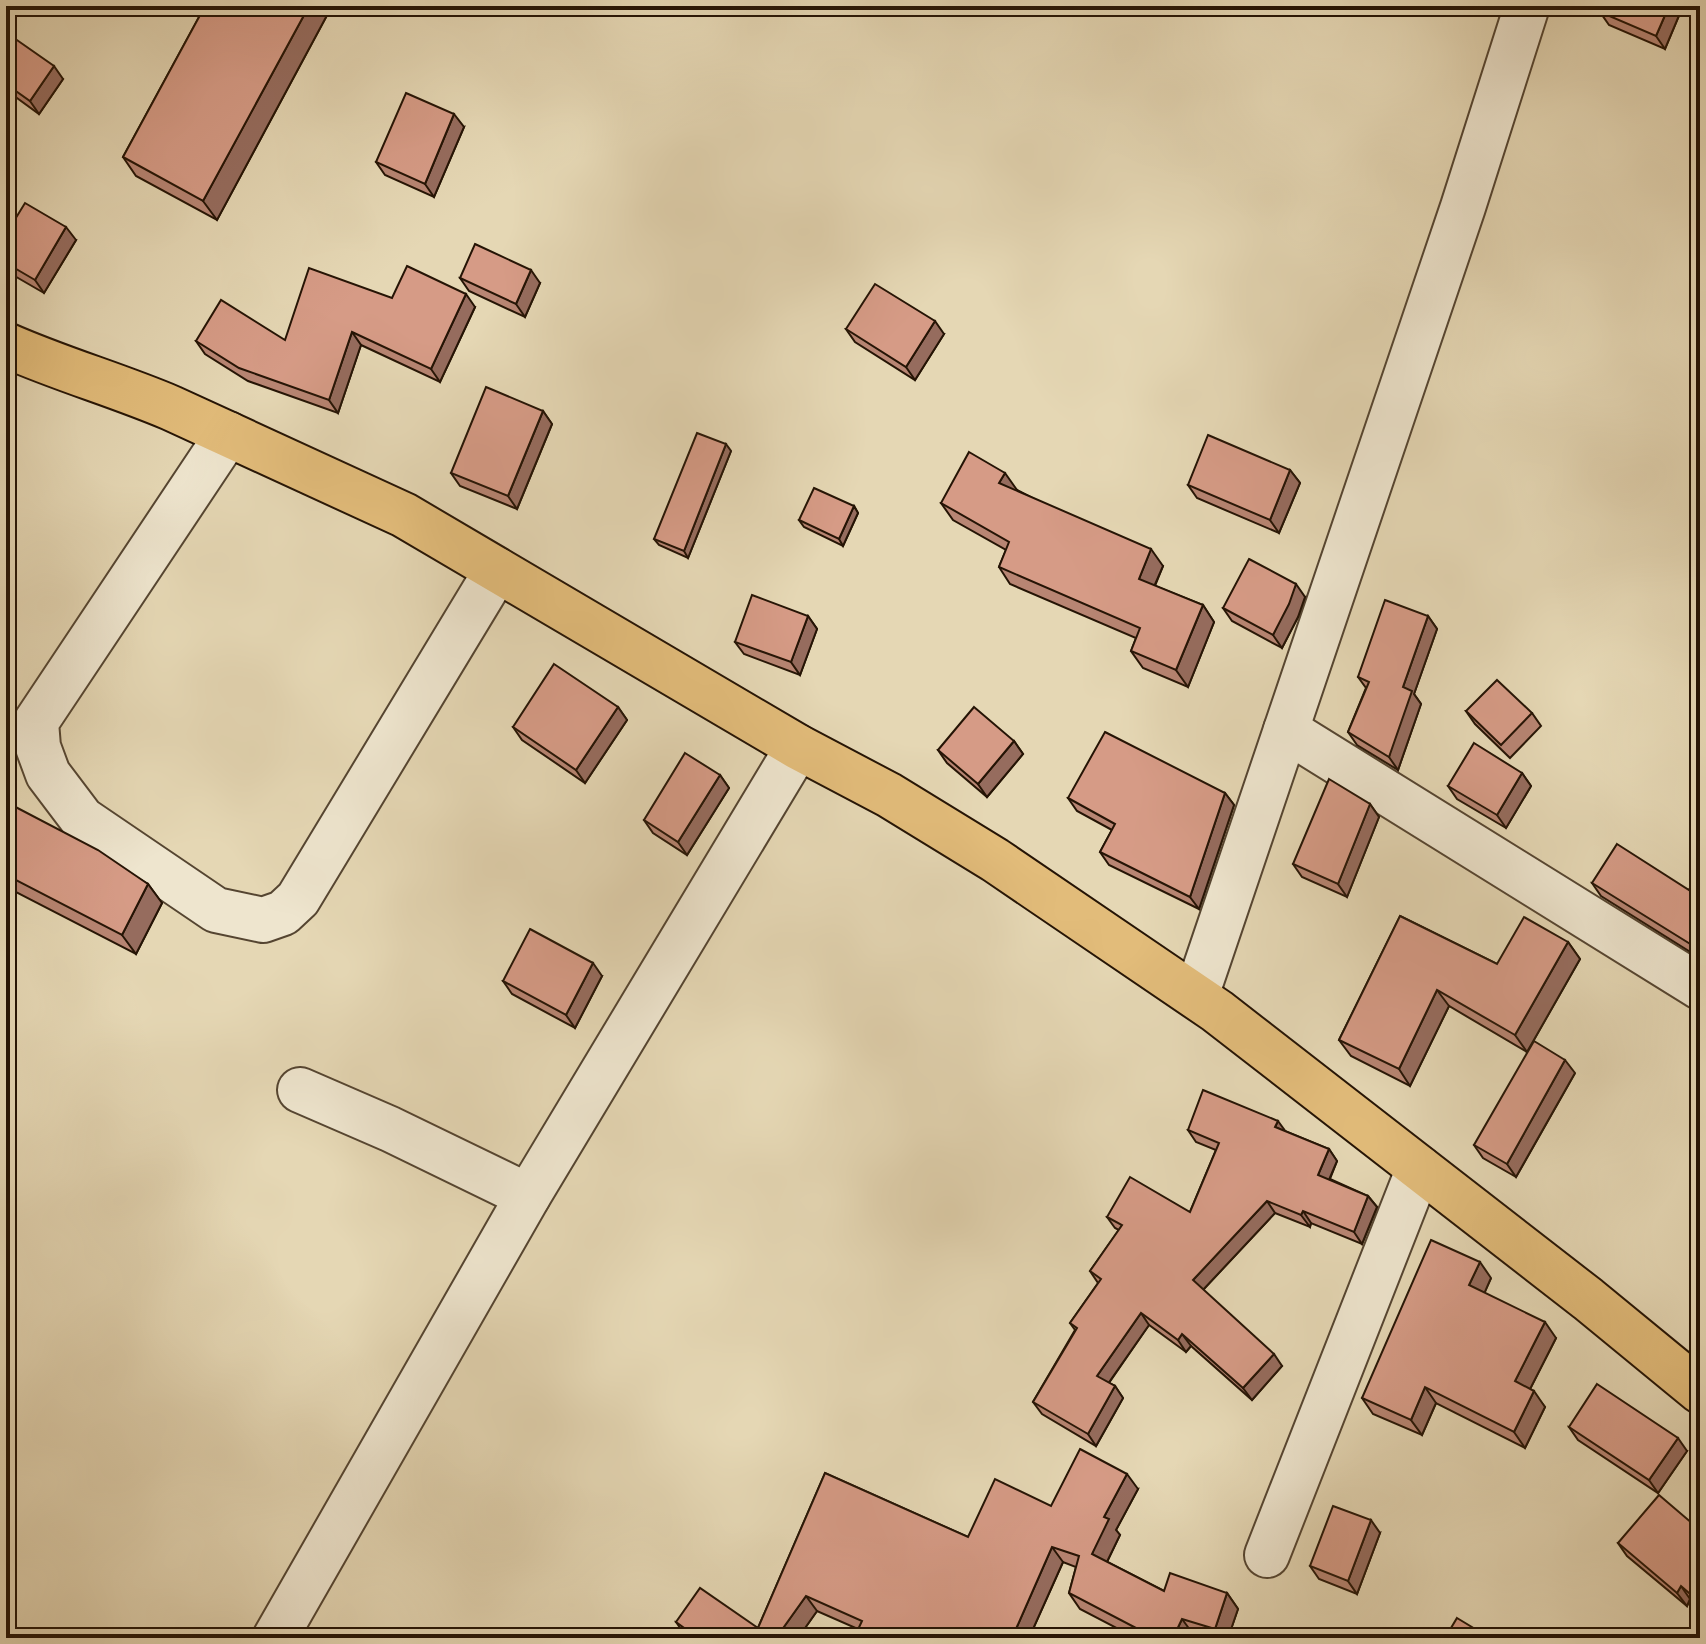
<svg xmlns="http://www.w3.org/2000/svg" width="1706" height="1644" font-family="'Old Standard TT',serif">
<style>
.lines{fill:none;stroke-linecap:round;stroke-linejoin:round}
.minor-casing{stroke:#554531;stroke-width:48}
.major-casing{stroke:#251405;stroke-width:48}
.minor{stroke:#eee5ce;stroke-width:44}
.major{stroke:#e2bc7a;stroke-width:44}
.wall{fill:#b88573;stroke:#251405;stroke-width:2}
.shaded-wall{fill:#966c5e;stroke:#251405;stroke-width:2}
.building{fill:#d69b86;stroke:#251405;stroke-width:2}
</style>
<rect width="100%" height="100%" fill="#e5d7b4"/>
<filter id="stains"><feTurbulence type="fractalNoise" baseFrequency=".0025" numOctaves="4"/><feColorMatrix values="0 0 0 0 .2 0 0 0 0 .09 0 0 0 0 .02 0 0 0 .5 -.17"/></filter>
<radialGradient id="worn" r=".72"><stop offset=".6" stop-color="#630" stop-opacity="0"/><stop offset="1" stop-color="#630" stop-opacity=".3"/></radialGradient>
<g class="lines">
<g class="minor-casing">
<g id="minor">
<polyline points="228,434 36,722 38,747 48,774 82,819 216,910 263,920 283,913 298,899 497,570"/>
<polyline points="1286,730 1700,987"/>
<polyline points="1196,996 1463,207 1527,6"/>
<polyline points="300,1090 390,1129 528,1196"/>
<polyline points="1267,1555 1419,1168"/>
<polyline points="275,1638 528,1196 798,747"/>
</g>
</g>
<g class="major-casing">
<path id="major" d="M6 345C60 369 117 385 171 408L404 515 798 747 889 795 995 860 1217 1011 1588 1299 1700 1391"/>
</g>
<use href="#minor" class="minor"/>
<use href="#major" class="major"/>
</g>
<g class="wall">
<polygon points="205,6 332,6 217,220 136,176 123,157"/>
<polygon points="1683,6 1665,49 1609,25 1600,12"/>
<polygon points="6,49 63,79 39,114 6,90"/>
<polygon points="464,127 434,197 385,175 376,162"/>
<polygon points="6,234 76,240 44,293 6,271"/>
<polygon points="460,278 540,283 525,317 469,291"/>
<polygon points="392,298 475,307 440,382 361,345 338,413 248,381 205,354 196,341 285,340"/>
<polygon points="846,329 944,334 915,380 855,342"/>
<polygon points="543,411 552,424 517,509 460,486 451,473"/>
<polygon points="731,451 688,558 659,545 654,539"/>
<polygon points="1290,470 1300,483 1279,533 1197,498 1188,485"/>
<polygon points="1017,490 1163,566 1155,586 1203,605 1214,622 1188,687 1143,668 1131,651 1136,638 1010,584 999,567 1006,550 953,520 941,503"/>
<polygon points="854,506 858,513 843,546 804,527 799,520"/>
<polygon points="1305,597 1298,617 1282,648 1232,621 1223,608"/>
<polygon points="808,616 817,629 800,675 744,654 735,642"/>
<polygon points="1428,616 1437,629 1414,694 1421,704 1398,770 1357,745 1348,732 1366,688 1358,677"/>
<polygon points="618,707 627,720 585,783 522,740 513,727"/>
<polygon points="1466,711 1532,713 1541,726 1510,758 1475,724"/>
<polygon points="1014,741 1023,754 987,797 947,763 938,750"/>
<polygon points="1522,773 1531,786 1506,828 1457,799 1448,786"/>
<polygon points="720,775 729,788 687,855 653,833 644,820"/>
<polygon points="1225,793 1234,805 1199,909 1109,865 1100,852 1112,830 1077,811 1068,798"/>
<polygon points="6,802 148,884 162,903 136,954 6,887"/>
<polygon points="1370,804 1379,817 1347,897 1302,877 1293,864"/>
<polygon points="1700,874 1700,958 1601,896 1592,883 1689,890"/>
<polygon points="1400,916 1497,964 1568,942 1580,959 1527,1052 1449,1006 1410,1086 1351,1056 1339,1040"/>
<polygon points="602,976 575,1028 512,994 503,981"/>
<polygon points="1575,1073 1516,1177 1483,1158 1474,1145"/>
<polygon points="1188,1130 1285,1131 1329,1149 1337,1161 1330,1179 1368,1196 1377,1207 1362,1244 1311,1223 1310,1227 1275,1213 1203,1290 1282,1366 1252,1400 1191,1346 1186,1352 1149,1325 1109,1383 1115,1386 1123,1398 1096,1446 1042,1414 1033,1402 1075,1330 1070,1323 1098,1283 1090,1271 1119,1230 1115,1228 1107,1217 1190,1212 1216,1150 1196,1142"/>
<polygon points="1491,1278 1484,1293 1556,1338 1530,1389 1545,1407 1525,1448 1436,1403 1422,1435 1373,1414 1362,1398"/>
<polygon points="1569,1427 1687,1451 1658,1493 1578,1440"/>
<polygon points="825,1473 968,1537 1051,1506 1138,1489 1116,1530 1120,1535 1107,1562 1164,1591 1227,1593 1238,1609 1228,1638 1205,1638 1193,1634 1191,1638 1134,1638 1134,1637 1080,1609 1069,1593 1076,1567 1063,1562 1029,1638 854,1638 858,1629 817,1611 798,1638 687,1638 676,1622 758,1628"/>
<polygon points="1693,1524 1700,1534 1700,1608 1690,1599 1687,1606 1627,1556 1618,1543"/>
<polygon points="1380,1533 1357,1594 1319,1579 1310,1566"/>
</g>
<g class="shaded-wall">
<polygon points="309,6 332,6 217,220 203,201"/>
<polygon points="1669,6 1683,6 1665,49 1656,36"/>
<polygon points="54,66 63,79 39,114 30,101"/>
<polygon points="454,114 464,127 434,197 425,184"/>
<polygon points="66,227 76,240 44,293 35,280"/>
<polygon points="531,270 540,283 525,317 516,304"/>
<polygon points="466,294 475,307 440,382 431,369"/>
<polygon points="935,321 944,334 915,380 906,367"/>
<polygon points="352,332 361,345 338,413 329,400"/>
<polygon points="543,411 552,424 517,509 508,496"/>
<polygon points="726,444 731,451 688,558 684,551"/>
<polygon points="1290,470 1300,483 1279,533 1270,520"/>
<polygon points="1005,473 1017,490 1011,500 999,483"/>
<polygon points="854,506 858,513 843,546 839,539"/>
<polygon points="1151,549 1163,566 1150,596 1139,579"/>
<polygon points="1296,584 1305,597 1298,617 1282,648 1273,635"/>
<polygon points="1203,605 1214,622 1188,687 1176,670"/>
<polygon points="808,616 817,629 800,675 791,662"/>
<polygon points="1428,616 1437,629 1414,694 1421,704 1398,770 1389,757 1403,687"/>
<polygon points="618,707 627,720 585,783 576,770"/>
<polygon points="1014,741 1023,754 987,797 978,784"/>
<polygon points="1522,773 1531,786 1506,828 1497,815"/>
<polygon points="720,775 729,788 687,855 678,842"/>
<polygon points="1225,793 1234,805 1199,909 1190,897"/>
<polygon points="1370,804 1379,817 1347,897 1338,884"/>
<polygon points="148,884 162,903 136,954 122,935"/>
<polygon points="1568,942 1580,959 1527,1052 1515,1035"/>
<polygon points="593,963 602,976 575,1028 566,1015"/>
<polygon points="1437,990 1449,1006 1410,1086 1399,1069"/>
<polygon points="1565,1060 1575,1073 1516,1177 1507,1164"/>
<polygon points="1278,1121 1286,1132 1275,1127"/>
<polygon points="1329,1149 1337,1161 1326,1187 1318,1175"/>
<polygon points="1368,1196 1377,1207 1362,1244 1354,1232"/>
<polygon points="1267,1201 1275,1213 1201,1292 1193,1280"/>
<polygon points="1303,1211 1311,1223 1310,1227 1301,1215"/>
<polygon points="1480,1262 1491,1278 1481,1301 1469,1285"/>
<polygon points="1141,1313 1149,1325 1105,1388 1097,1376"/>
<polygon points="1545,1322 1556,1338 1526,1397 1515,1381"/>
<polygon points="1182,1334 1191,1346 1186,1352 1178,1340"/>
<polygon points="1274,1354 1282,1366 1252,1400 1243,1388"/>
<polygon points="1115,1386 1123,1398 1096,1446 1088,1434"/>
<polygon points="1425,1387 1436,1403 1422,1435 1411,1420"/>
<polygon points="1534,1391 1545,1407 1525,1448 1514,1432"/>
<polygon points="1678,1438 1687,1451 1658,1493 1649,1480"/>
<polygon points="1127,1474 1138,1489 1116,1530 1120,1535 1103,1570 1092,1554 1104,1517"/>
<polygon points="1371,1520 1380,1533 1357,1594 1348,1581"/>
<polygon points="1052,1547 1063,1562 1029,1638 1012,1638"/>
<polygon points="1681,1586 1690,1599 1687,1606 1677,1593"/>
<polygon points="1227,1593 1238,1609 1228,1638 1221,1638 1215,1629"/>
<polygon points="806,1596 817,1611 798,1638 776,1638"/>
<polygon points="1182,1619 1193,1634 1191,1638 1173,1638"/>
</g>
<g class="building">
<polygon points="205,6 309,6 203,201 123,157"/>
<polygon points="1603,6 1669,6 1656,36 1600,12"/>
<polygon points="14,38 54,66 30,101 6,84 6,49"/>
<polygon points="406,93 454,114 425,184 376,162"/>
<polygon points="25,203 66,227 35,280 6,263 6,234"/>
<polygon points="475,244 531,270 516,304 460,278"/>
<polygon points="407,266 466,294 431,369 352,332 329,400 239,368 196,341 221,300 285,340 309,268 392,298"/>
<polygon points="875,284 935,321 906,367 846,329"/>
<polygon points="486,387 543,411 508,496 451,473"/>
<polygon points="697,433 726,444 684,551 654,539"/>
<polygon points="1208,435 1290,470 1270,520 1188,485"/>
<polygon points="969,452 1005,473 999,483 1151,549 1139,579 1203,605 1176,670 1131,651 1140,628 999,567 1009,542 941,503"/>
<polygon points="814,488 854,506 839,539 799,520"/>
<polygon points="1249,559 1296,584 1289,604 1273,635 1223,608"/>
<polygon points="752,595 808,616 791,662 735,642"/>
<polygon points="1385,600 1428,616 1403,687 1412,691 1389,757 1348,732 1369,682 1358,677"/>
<polygon points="554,664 618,707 576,770 513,727"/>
<polygon points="1497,680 1532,713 1501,745 1466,711"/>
<polygon points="974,707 1014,741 978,784 938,750"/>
<polygon points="1105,732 1225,793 1190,897 1100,852 1115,824 1068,798"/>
<polygon points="1474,743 1522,773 1497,815 1448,786"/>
<polygon points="685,753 720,775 678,842 644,820"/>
<polygon points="1329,779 1370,804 1338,884 1293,864"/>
<polygon points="6,802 98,850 148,884 122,935 6,875"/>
<polygon points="1617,844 1689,890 1698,873 1700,874 1700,950 1592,883"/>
<polygon points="1400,916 1497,964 1524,917 1568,942 1515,1035 1437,990 1399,1069 1339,1040"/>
<polygon points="530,929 593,963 566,1015 503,981"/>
<polygon points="1534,1041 1565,1060 1507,1164 1474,1145"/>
<polygon points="1203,1090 1278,1121 1275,1127 1329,1149 1318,1175 1368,1196 1354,1232 1303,1211 1301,1215 1267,1201 1193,1280 1274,1354 1243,1388 1182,1334 1178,1340 1141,1313 1097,1376 1115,1386 1088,1434 1033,1402 1077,1328 1070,1323 1101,1279 1090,1271 1122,1225 1107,1217 1130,1177 1190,1212 1219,1143 1188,1130"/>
<polygon points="1431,1240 1480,1262 1469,1285 1545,1322 1515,1381 1534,1391 1514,1432 1425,1387 1411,1420 1362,1398"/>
<polygon points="1597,1384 1678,1438 1649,1480 1569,1427"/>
<polygon points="1080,1449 1127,1474 1104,1517 1109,1519 1092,1554 1164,1591 1170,1573 1227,1593 1215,1629 1182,1619 1173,1638 1134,1638 1138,1629 1069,1593 1079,1556 1052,1547 1012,1638 854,1638 862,1621 806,1596 776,1638 698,1638 676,1622 700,1588 758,1628 825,1473 968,1537 995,1479 1051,1506"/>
<polygon points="1659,1495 1693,1524 1691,1526 1700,1534 1700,1594 1696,1599 1681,1586 1677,1593 1618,1543"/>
<polygon points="1333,1506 1371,1520 1348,1581 1310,1566"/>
<polygon points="1457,1618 1490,1638 1445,1638"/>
</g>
<rect width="1706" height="1644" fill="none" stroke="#e5d7b4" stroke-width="32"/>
<rect x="8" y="8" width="1690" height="1628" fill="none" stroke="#251405" stroke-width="4"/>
<rect x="16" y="16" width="1674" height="1612" fill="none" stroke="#251405" stroke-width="2"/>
<rect width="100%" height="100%" filter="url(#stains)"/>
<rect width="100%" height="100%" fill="url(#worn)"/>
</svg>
